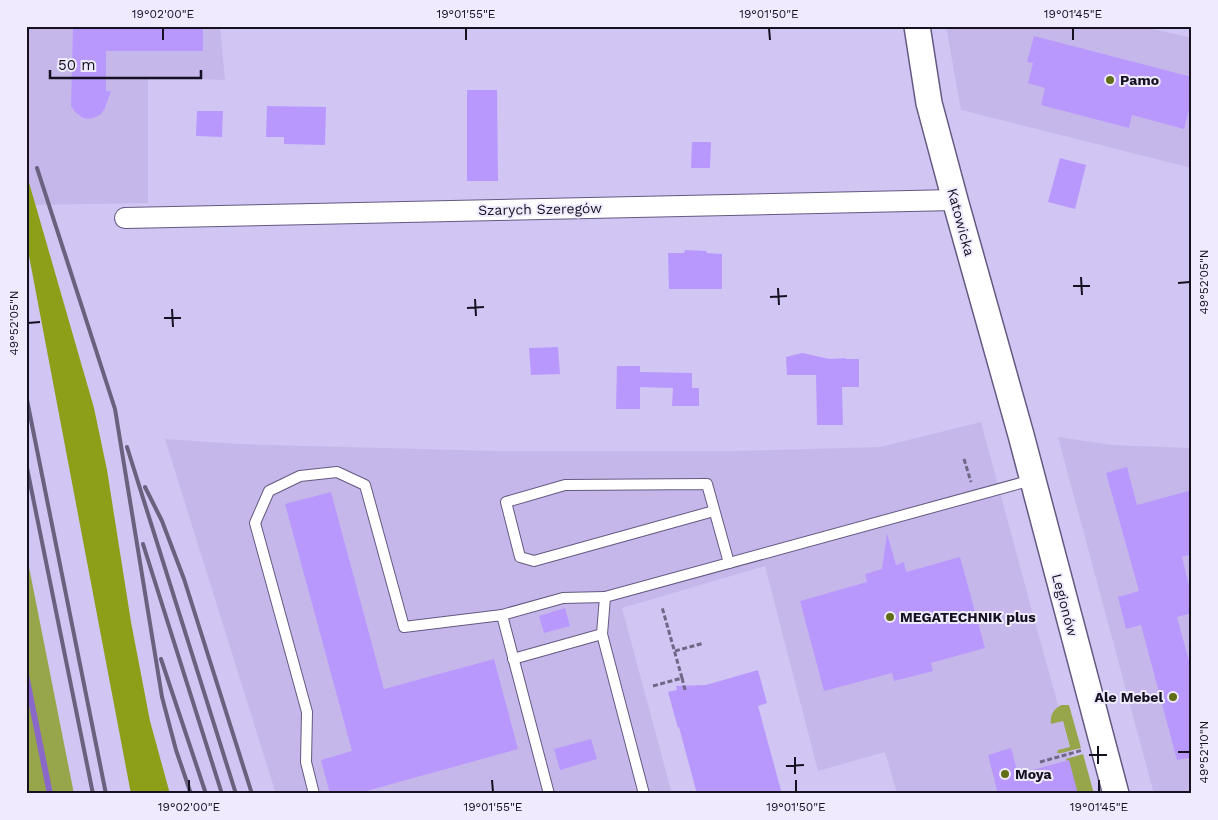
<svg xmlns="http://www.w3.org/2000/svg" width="1218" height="820" font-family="'Work Sans',sans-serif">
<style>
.built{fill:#c6b7eb}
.green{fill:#97a64a}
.forest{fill:#8d9f19}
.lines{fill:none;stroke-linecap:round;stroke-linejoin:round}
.stream{stroke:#8968ca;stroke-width:6}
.building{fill:#b998fe}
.service-casing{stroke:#655981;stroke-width:12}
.minor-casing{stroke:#655981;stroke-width:22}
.tertiary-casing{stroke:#655981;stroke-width:28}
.path{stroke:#706786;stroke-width:3;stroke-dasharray:5 2.5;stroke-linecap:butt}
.service{stroke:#fff;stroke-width:10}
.minor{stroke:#fff;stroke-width:20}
.tertiary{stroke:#fff;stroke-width:25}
.rail{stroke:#69617e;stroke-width:4}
.ticks{fill:none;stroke:#161121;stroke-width:2}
.poi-dot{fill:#616e17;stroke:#efeafd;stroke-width:2}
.labels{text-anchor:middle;stroke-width:4;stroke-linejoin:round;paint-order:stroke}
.poi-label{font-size:14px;font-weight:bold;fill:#161121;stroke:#efeafd;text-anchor:start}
.street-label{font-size:14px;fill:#161121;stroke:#efeafd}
.neatline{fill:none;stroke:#161121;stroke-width:2}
.ticks-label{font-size:12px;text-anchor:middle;fill:#161121}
</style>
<rect width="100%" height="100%" fill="#d1c5f3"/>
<g class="built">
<polygon points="26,26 220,26 225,80 148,77 148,203 35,205 26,172"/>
<polygon points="946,26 1139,26 1192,38 1192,168 961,110"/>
<polygon points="981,422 1038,633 1083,794 897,794 885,752 818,771 765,566 622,608 672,794 276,794 165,439 239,444 495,451 732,451 880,447"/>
<polygon points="1058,437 1112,445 1192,448 1192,794 1154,794"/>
</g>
<g class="green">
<polygon points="26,552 74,794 27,794 26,790"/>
<path d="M1061 705H1069L1081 748 1061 753H1057L1058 750 1070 747 1063 721 1051 724C1050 715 1053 710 1061 705Z"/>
<polygon points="1083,754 1094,794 1076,794 1066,759"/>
</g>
<polygon class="forest" points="26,172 94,408 107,470 131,622 150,721 170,794 131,794 26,240"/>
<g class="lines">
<polyline class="stream" points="26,675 50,794"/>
</g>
<g class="building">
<polygon points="73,26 203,26 203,51 106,51 106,91 111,91 104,110 100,115 90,119 83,118 75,112 71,106"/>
<polygon points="1034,36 1192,77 1192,98 1184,129 1132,115 1129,128 1041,105 1045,88 1028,83 1033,63 1027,62"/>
<polygon points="467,90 497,90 498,181 467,181"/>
<polygon points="267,106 326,107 325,145 284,144 284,137 266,137"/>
<polygon points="197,111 223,111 222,137 196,136"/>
<polygon points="692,142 711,142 710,168 691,168"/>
<polygon points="1060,158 1086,165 1075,209 1048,202"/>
<polygon points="685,250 706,251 707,253 722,254 722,289 669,289 668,253 684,253"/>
<polygon points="558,347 560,374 531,375 529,348"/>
<polygon points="802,353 830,359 845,358 846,359 859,359 859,387 842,387 843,425 817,425 816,375 787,375 786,357"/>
<polygon points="617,366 640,366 640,372 692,373 692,388 699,388 699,406 672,406 673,388 640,387 640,409 616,409"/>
<polygon points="1127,467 1137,505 1192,490 1192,554 1182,557 1192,598 1192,613 1177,617 1192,672 1192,757 1177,760 1141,625 1126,629 1118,597 1139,591 1106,473"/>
<polygon points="331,492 384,689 494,659 518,749 356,794 330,794 321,760 352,751 285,504"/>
<polygon points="887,533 896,565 904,562 906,572 960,557 985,648 931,663 933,671 894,681 892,673 824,691 800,601 867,582 865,574 882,569"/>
<polygon points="565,608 570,626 544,633 539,616"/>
<polygon points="758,670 767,703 758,706 782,794 697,794 679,727 678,728 668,692 677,690 676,686 706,685"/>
<polygon points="591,739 597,759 560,770 554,749"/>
<polygon points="1011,748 1018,774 1069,760 1078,794 998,794 988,755"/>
</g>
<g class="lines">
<g class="service-casing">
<g id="service">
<polyline points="714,511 534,561 520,557 506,502 565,485 707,484 729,563"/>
<polyline points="502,615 563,598 605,597"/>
<polyline points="513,659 602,634"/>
<polyline points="314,794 306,762 307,712 255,523 269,491 300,476 337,472 365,485 404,627 502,615 549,794"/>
<polyline points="644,794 602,634 605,597 1032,480"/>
</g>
</g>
<g class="minor-casing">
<polyline id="minor" points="125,218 955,200"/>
</g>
<g class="tertiary-casing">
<polyline id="tertiary" points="917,26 929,103 955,200 1021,435 1116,794"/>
</g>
<g class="path">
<polyline points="964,459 971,482"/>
<polyline points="675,651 704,643"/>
<polyline points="682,678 685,690"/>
<polyline points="653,686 682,678 662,607"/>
<polyline points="1040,762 1083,750"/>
</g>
<use href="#service" class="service"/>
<use href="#minor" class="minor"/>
<use href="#tertiary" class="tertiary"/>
<g class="rail">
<polyline points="37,168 115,409 162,697 176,750 191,794"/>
<polyline points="26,395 106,794"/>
<polyline points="127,447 236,794"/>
<polyline points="26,463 93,794"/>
<polyline points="145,487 162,521 184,579 252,794"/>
<polyline points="143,544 222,794"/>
<polyline points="161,659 206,794"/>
</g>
</g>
<path class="ticks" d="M163 28V40M466 28V40M769 28 770 40M1073 28V40M1081 277 1082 295M1178 283 1190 282M1073 286H1090M778 288 779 305M770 297 787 296M475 299 476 316M467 308 484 307M172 309 173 327M164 318H181M28 323 40 322M1098 746V764M1178 752H1190M1089 755H1107M795 757V774M786 766 804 765M189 780V792M492 780 493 792M796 780V792M1099 780V792"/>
<g class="poi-dot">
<circle cx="1110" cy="80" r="5"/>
<circle cx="890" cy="617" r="5"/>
<circle cx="1173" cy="697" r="5"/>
<circle cx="1005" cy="774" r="5"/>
</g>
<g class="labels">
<g class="poi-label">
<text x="1120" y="85">Pamo</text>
<text x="900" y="622">MEGATECHNIK plus</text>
<text x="1163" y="702" text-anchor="end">Ale Mebel</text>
<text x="1015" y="779">Moya</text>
</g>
<g class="street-label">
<text transform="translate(540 209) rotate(-1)" y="5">Szarych Szeregów</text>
<text transform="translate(961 222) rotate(75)" y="5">Katowicka</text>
<text transform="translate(1065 605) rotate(75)" y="5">Legionów</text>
</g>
</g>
<rect width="1218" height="820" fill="none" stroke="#efeafd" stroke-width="55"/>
<path d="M50 70v8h151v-8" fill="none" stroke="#161121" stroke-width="2.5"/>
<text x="58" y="70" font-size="15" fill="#161121" stroke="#efeafd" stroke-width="4" paint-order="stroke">50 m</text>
<rect x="28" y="28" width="1162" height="764" class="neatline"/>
<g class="ticks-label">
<text x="163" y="18">19°02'00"E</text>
<text x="466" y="18">19°01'55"E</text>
<text x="769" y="18">19°01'50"E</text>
<text x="1073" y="18">19°01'45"E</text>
<text transform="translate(1204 282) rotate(-90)" y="4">49°52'05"N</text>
<text transform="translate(14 323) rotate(-90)" y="4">49°52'05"N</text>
<text transform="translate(1204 752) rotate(-90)" y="4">49°52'10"N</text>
<text x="189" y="811">19°02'00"E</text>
<text x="493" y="811">19°01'55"E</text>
<text x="796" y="811">19°01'50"E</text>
<text x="1099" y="811">19°01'45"E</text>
</g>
</svg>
